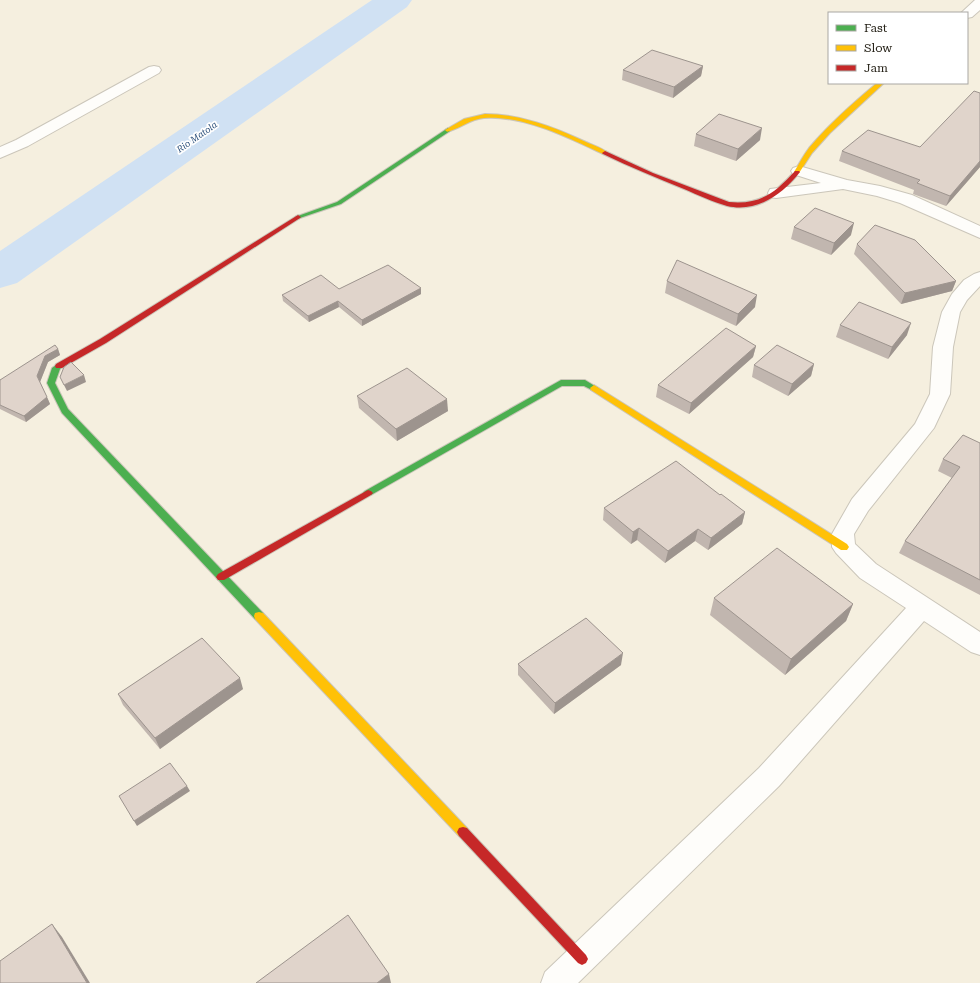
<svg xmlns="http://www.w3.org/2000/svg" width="980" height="983" font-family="'Roboto Serif',serif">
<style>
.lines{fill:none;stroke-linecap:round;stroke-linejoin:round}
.river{fill:#d0e1f3;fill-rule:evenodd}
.street-casing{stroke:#cbc6ba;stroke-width:2}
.fast-casing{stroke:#cbc6ba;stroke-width:2}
.slow-casing{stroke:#cbc6ba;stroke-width:2}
.jam-casing{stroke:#cbc6ba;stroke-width:2}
.street{fill:#fefdfa;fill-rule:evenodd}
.fast{fill:#4caf50;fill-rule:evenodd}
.slow{fill:#ffc107;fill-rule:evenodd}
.jam{fill:#c62828;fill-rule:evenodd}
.wall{fill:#c1b6af}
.shaded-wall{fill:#9d948e}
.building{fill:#e0d4cb;stroke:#9d948e}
.labels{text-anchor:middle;stroke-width:3.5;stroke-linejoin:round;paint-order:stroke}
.far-water-label{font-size:9px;font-style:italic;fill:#2c507b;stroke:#fff}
</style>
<rect width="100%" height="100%" fill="#f5efdf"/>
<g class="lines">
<polygon class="river" points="372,0 412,0 407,7 17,283 0,288 0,251"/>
<g class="street-casing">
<g id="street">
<polygon points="975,0 980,0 980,10 972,17 967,18 967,13 961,13"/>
<polygon points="154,66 159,67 161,70 159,73 28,146 0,158 0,147 16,140 149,67"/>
<polygon points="799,166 847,180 880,186 912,195 980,226 980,238 900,203 877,196 843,189 776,198 770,197 768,193 770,189 821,183 793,174 791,171 793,168"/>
<polygon points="980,272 980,286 967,300 960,312 953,347 950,394 934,428 868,511 854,534 855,544 876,564 980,632 980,655 971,652 924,621 779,786 578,983 541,983 545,972 759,768 906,608 860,578 836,553 832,547 832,534 852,499 915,424 930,394 933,347 942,312 952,294 964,280 974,274"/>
</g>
</g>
<g class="fast-casing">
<g id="fast">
<polygon points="448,128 450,129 450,131 341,204 300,218 298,219 295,217 337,202"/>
<polygon points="59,363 63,366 60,369 55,383 68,409 263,613 264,616 263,619 259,620 255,619 62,413 47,383 52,368"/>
<polygon points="561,380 585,380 598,388 594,391 584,386 562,386 371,495 365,495 363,493 365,491"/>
</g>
</g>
<g class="slow-casing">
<g id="slow">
<path d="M877 83H884L830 133 812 153 799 173H795L794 172C799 164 803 156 809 148 829 124 853 103 877 83Z"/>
<path d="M485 114C520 114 554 127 586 142 593 145 602 148 608 153L603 154C569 138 523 115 484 118 471 119 462 127 450 131 447 132 447 132 445 130L464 119Z"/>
<polygon points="594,385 847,544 849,547 847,550 841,550 591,390 590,388"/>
<polygon points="259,612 263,613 467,828 469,832 467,836 463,837 459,836 255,619 254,616 255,613"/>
</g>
</g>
<g class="jam-casing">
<g id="jam">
<path d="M605 151 653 173 729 202C760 205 775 193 795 171H799L800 172C783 194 757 213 727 206 713 202 698 195 684 189 657 178 630 167 603 154L602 153Z"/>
<polygon points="298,215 301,217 300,218 106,343 62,368 56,368 55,366 56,364 100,339"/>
<polygon points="368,490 371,491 373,493 371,495 224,580 218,580 216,577 218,574"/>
<polygon points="463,827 467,828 586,955 588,959 586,963 582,965 578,963 459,836 457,832 459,828"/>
</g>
</g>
<use href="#street" class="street"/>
<use href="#fast" class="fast"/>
<use href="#slow" class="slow"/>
<use href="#jam" class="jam"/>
</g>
<g class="wall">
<polygon points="703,66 701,76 673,98 622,80 623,70"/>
<polygon points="696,134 760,140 736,161 694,146"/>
<polygon points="920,147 980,167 946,206 913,194 914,190 839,161 842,151"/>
<polygon points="794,227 851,235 831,255 791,239"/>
<polygon points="857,244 956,281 952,291 901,304 854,254"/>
<polygon points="667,281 755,307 736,326 665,293"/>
<polygon points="339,289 421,294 362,326 339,307 309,322 283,301 282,295"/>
<polygon points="840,325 907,335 888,359 836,337"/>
<polygon points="756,346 753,357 689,414 656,397 658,385"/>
<polygon points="58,349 60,355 48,362 40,382 50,404 26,422 0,409 0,380"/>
<polygon points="814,364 811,376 788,396 752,377 754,365"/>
<polygon points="357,396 448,411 397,441 359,408"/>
<polygon points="980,443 980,595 899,553 905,541 952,478 938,471 943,459"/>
<polygon points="720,495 745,512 742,524 708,550 695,541 665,563 637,540 631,544 603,520 604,508"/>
<polygon points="714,598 853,604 846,621 785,675 710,615"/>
<polygon points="518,664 621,665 554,714 518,675"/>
<polygon points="243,689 160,749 123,705 118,694"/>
</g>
<g class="shaded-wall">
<polygon points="703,66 701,76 673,98 674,87"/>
<polygon points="762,128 760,140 736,161 738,149"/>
<polygon points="980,161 980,167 946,206 950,196"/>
<polygon points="854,223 851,235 831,255 834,243"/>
<polygon points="956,281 952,291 901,304 905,293"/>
<polygon points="421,288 421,294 362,326 362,320"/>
<polygon points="757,295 755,307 736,326 738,314"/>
<polygon points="338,301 339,307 309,322 308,316"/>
<polygon points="911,323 907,335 888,359 892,347"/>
<polygon points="756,346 753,357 689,414 691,403"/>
<polygon points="58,349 60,355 48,362 40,382 37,376 45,356"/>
<polygon points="814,364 811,376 788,396 792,384"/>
<polygon points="84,375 86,382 67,391 64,385"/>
<polygon points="47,397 50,404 26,422 24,416"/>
<polygon points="447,399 448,411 397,441 396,429"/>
<polygon points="745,512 742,524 708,550 711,538"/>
<polygon points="639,528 637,540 631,544 633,532"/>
<polygon points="698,529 695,541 665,563 668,551"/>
<polygon points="853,604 846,621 785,675 791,659"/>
<polygon points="623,653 621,665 554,714 555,703"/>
<polygon points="240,678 243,689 160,749 155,738"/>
<polygon points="187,786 190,791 137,826 134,821"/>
<polygon points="52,924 62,937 90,983 87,983"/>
<polygon points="389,974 391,983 377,983"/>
</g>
<g class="building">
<polygon points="652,50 703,66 674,87 623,70"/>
<polygon points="974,91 980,93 980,161 950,196 917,183 920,180 842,151 868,130 920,147"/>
<polygon points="719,114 762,128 738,149 696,134"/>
<polygon points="815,208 854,223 834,243 794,227"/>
<polygon points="875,225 915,240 956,281 905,293 857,244"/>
<polygon points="677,260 757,295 738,314 667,281"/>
<polygon points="388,265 421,288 362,320 338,301 308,316 282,295 321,275 339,289"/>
<polygon points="859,302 911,323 892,347 840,325"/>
<polygon points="726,328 756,346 691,403 658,385"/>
<polygon points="55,345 58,349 45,356 37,376 47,397 24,416 0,405 0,380"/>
<polygon points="777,345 814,364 792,384 754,365"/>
<polygon points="71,362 84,375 64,385 60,377 64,367"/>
<polygon points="407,368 447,399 396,429 357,396"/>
<polygon points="963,435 980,443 980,580 905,541 960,467 943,459"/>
<polygon points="676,461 720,495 721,494 745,512 711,538 698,529 668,551 639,528 633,532 604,508"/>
<polygon points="777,548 853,604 791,659 714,598"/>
<polygon points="586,618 623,653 555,703 518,664"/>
<polygon points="202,638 240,678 155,738 118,694"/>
<polygon points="170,763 187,786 134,821 119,796"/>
<polygon points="348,915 389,974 377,983 256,983"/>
<polygon points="52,924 87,983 0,983 0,961"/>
</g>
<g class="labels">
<g class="far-water-label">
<text transform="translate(197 137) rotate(-35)" y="3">Rio Matola</text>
</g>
</g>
<rect x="828" y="12" width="140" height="72" fill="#ffffff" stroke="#a9a7a3"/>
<rect x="836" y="25" width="20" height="6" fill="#4caf50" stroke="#a9a7a3"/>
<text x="864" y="32" font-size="12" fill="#272319">Fast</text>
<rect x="836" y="45" width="20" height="6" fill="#ffc107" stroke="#a9a7a3"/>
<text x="864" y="52" font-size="12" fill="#272319">Slow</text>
<rect x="836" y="65" width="20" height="6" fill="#c62828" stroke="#a9a7a3"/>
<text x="864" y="72" font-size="12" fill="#272319">Jam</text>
</svg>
